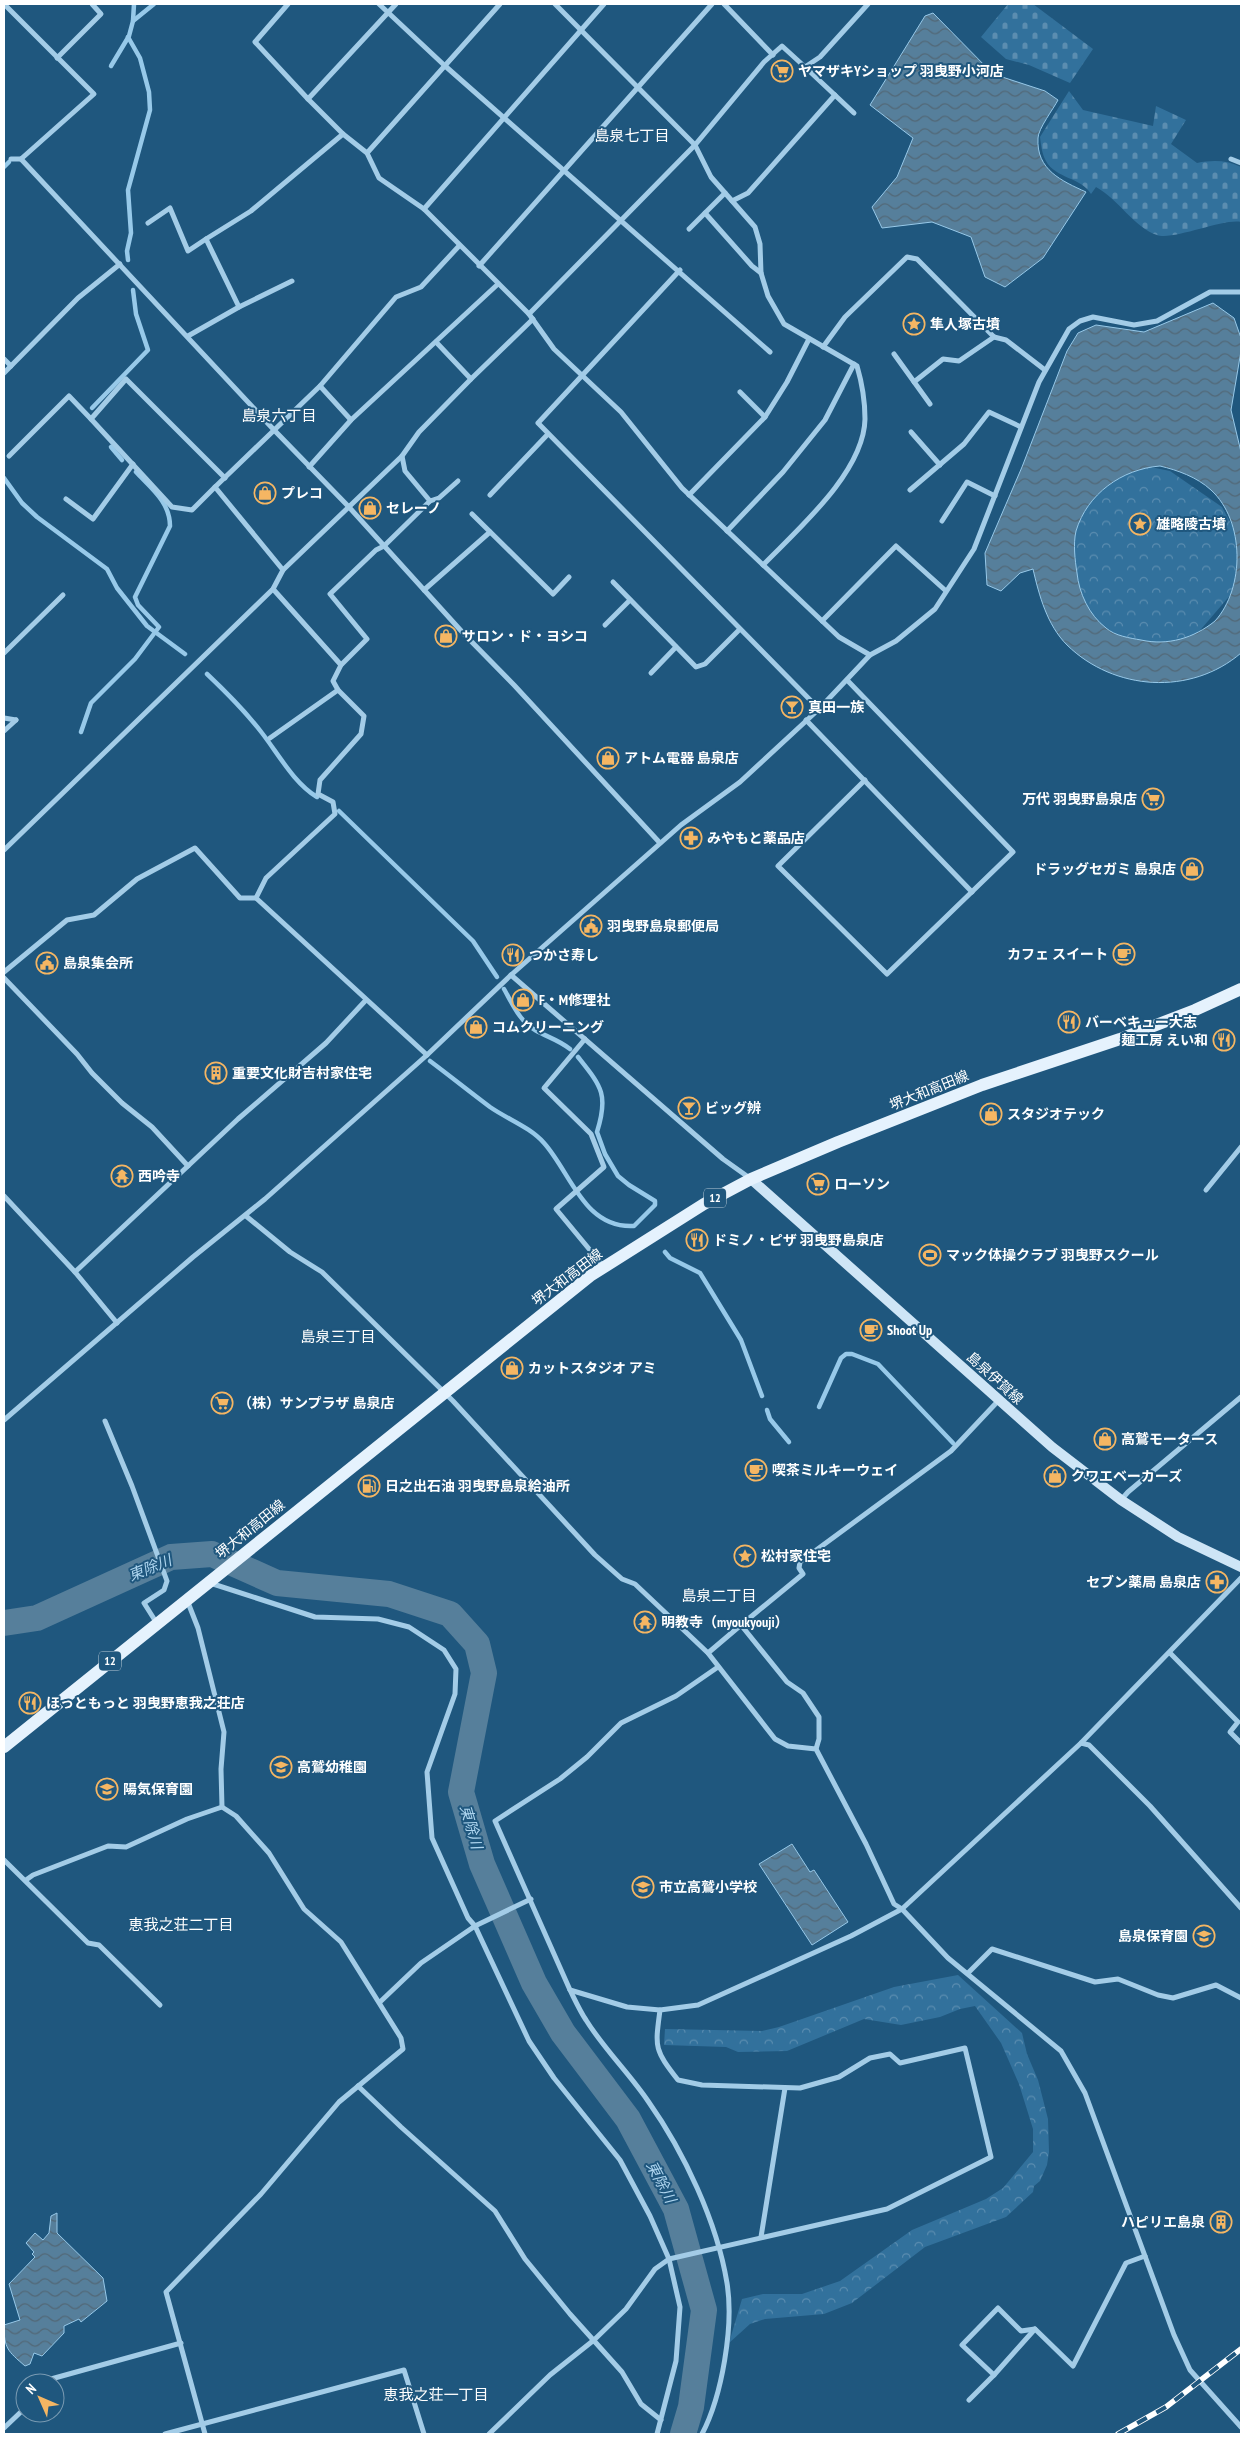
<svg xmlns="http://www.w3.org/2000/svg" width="1245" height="2438" font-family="'PT Sans Narrow','Noto Sans JP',sans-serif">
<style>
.forest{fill:url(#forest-crowns)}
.cemetery{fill:url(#cemetery-stones)}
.water{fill:url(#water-waves);stroke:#97c9e9;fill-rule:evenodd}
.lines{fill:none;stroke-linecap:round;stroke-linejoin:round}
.stream{stroke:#97c9e9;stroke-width:4.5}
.river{stroke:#567f9b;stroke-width:26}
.street{stroke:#a3cce7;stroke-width:5}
.secondary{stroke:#cee5f6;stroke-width:10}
.primary{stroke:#e5f2fd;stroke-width:12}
.rail-casing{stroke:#fff;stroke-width:5.5}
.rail{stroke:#1f577e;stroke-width:4;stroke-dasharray:11;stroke-linecap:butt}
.labels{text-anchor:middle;stroke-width:4;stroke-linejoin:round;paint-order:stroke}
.shield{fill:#1f577e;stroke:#bccdd8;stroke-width:1}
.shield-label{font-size:12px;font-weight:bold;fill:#fff}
.poi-label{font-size:14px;font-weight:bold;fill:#fff;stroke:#1f577e;text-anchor:start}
.street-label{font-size:14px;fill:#fff;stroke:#1f577e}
.neighbourhood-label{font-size:15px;fill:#fff;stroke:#1f577e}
.water-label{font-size:15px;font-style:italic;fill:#aed5ef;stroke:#1f577e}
</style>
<defs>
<pattern id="forest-crowns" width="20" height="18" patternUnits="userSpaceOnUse" patternTransform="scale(1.25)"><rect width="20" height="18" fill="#32719c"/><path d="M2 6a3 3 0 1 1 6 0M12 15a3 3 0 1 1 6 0" fill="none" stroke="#5b8db0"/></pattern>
<pattern id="cemetery-stones" width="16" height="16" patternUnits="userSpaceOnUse" patternTransform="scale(1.25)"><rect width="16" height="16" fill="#32719c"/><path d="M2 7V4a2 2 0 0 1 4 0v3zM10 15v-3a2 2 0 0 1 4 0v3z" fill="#5b8db0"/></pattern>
<pattern id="water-waves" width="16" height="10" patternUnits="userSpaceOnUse" patternTransform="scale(1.25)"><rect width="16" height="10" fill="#567f9b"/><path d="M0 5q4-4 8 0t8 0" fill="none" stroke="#526877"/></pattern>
</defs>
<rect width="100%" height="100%" fill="#1f577e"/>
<g class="forest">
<polygon points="1136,464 1170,471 1222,507 1241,542 1233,592 1190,642 1131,645 1092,625 1063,546 1082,498"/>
<polygon points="958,1975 1022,2033 1027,2054 1038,2080 1048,2119 1049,2152 1047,2165 1040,2181 1034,2186 1033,2192 1006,2217 925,2247 852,2303 824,2314 765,2319 750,2324 729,2343 742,2299 763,2294 802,2294 840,2281 912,2230 986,2199 1003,2188 1033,2152 1033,2129 1019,2084 1001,2043 975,2006 960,2009 940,2017 901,2025 864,2019 787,2051 738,2052 726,2047 664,2045 665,2029 762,2031 779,2027 894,1987"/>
</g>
<g class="cemetery">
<polygon points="1008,4 1033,4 1093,49 1070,83 1029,65 1006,59 981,37"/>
<path d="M1069 91 1083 110 1153 126 1156 106 1186 120 1171 144 1197 163C1213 160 1226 160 1241 167V222C1224 218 1172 241 1157 235 1135 228 1118 199 1096 187L1091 194C1081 177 1056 179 1046 161 1042 154 1041 145 1040 137Z"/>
</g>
<g class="water">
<path d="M933 13 993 74 1045 91 1058 100C1054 108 1038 129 1038 138 1036 170 1062 181 1086 192L1043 258 1005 287 985 277 971 237 932 222 882 228 872 207 897 177 913 138 870 105 925 16Z"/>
<path d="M1213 303 1234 318 1241 338V351L1231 410 1241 452V653C1191 696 1114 691 1067 645 1047 625 1039 595 1033 569L1020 573 1001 591 987 585 985 553 1022 467 1067 351 1078 333 1096 325 1144 332ZM1160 466C1177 470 1197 477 1211 490 1245 521 1245 588 1215 621 1194 638 1168 646 1141 640 1130 638 1115 636 1106 628 1089 615 1079 593 1077 573 1075 560 1073 544 1076 531 1087 494 1122 469 1160 466Z"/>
<polygon points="792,1844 810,1872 814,1870 848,1922 812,1945 759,1864"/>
<path d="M57 2213V2233L103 2278 107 2301 81 2322 79 2319 64 2326V2333L42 2356 34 2353 30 2364 25 2366C8 2351 4 2349 4 2325L20 2320 9 2284 35 2257 32 2254 34 2252 26 2243 35 2233 43 2240 49 2233 51 2216Z"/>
</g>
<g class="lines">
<g class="stream">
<polyline points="133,21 134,4"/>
<polyline points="111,66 129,36 133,21 154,4"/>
<polyline points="4,167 9,162"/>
<polyline points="128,260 127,251 131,233 128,190 150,110 149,92 140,58 128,37"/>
<polyline points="92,408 148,350 136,314 133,290"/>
<polyline points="111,447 122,460"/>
<polyline points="4,478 22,503 37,517 107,569 117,588 147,626 185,654"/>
<path d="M207 674C226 692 246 712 262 733 279 755 294 783 317 797"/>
<path d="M81 732 91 703 135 659 159 627 138 605 135 597 170 526C170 502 151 488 136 472"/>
<polyline points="339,811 473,941 497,977"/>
<path d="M504 989C512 1003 520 1022 535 1030 547 1037 559 1040 570 1049"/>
<path d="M430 1061C450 1076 470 1092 490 1107 507 1119 530 1127 544 1143 571 1173 584 1229 634 1226L655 1205V1201L629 1185 618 1176 605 1154 597 1132C609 1094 601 1086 578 1057"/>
<polyline points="665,1252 670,1258 700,1273 741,1340 762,1396"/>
<polyline points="819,1407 841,1358 846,1354 852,1354 878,1364 953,1443"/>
<polyline points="767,1410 770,1419 789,1442"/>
</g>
<polyline class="river" points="4,1623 37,1618 171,1557 212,1554 277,1583 389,1594 450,1614 477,1644 484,1673 461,1792 482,1864 534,1983 563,2033 628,2119 676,2209 704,2310 691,2407 683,2434"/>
<g class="street">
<polyline points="4,4 94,94 21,159 11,159"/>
<polyline points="288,4 255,42 308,99"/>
<polyline points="379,4 444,65 770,352"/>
<polyline points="396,4 308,99 343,134 367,153 379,178 424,209 529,314 554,349 621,412 682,488 839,637 870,655"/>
<path d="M555 4 695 145 711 177 755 227 760 244 761 273 768 296 784 324 857 366C862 383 865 401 865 419 864 472 798 529 763 565"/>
<polyline points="724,4 773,55"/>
<polyline points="57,58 101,14 92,4"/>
<polyline points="805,67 854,113"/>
<polyline points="367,153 500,4"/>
<polyline points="21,159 275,431 348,506 464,634 514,685 660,843"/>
<polyline points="1231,159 1241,163"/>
<polyline points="732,201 748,193 835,95"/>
<polyline points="424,209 604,4"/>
<polyline points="705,213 752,266 761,273"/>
<polyline points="148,223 170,208 188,251 206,239"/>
<polyline points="689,229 725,193"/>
<polyline points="479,266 712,4"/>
<polyline points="680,270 538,423 819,709"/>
<polyline points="239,307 206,239 251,211 343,134"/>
<polyline points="529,314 695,145 764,62 782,46 805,67 820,57 868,4"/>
<polyline points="188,336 239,307 292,281"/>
<polyline points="436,342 471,379"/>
<polyline points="823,347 845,317 907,257 917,259 994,337 1006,340 1045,370"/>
<polyline points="894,354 930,404"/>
<polyline points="4,359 11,366"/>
<polyline points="4,373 78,298 120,264"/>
<polyline points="914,382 943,359 959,361 994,337"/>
<polyline points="320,386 351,420"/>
<polyline points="740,392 765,417"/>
<polyline points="911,432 940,465"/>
<polyline points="9,456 69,396 91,419"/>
<polyline points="309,467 351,420 498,284"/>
<polyline points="215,487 192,510 172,507 91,419 126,379 225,478"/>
<polyline points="910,490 964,444 989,412 1021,427"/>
<polyline points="490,495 548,434"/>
<polyline points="689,495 765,417 787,382 809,339"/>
<polyline points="66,499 93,519 133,464"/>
<polyline points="430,501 439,498 458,481"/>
<polyline points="472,514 553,594 569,577"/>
<polyline points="942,521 967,482 995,496"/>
<polyline points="727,531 783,472 825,420 854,364"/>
<polyline points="283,570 215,487 320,386 396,297 421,287 459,246"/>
<polyline points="613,582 696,667 705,664 739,630"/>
<polyline points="273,589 341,665"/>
<polyline points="424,590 490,532"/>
<polyline points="822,621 896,546 946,591"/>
<polyline points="605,625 630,600"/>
<polyline points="4,653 63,595"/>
<polyline points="651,673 676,647"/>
<polyline points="847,680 1013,852 887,974 778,866 865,780"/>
<polyline points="4,718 16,720"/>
<polyline points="806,720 972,892"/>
<polyline points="4,731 16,720"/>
<polyline points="270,738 338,690"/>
<polyline points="4,850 273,589 283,570 402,456 419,432 471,379 533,319"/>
<polyline points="256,898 266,878 335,814 333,802 318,794 320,780 361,734 364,716 338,690 333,681 341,665 367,639 330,594 376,550 384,546 430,501 405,471 402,456"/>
<polyline points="4,972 67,920 94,915 137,879 195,848 240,898 256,898 427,1055"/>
<polyline points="511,975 723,1159 751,1179"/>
<polyline points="4,978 77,1054 92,1073 122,1103 152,1127 188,1166"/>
<polyline points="585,1039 544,1088 591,1134 604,1167 556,1209 604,1267"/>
<polyline points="1206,1190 1241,1147"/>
<polyline points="4,1196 75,1272 117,1323"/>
<polyline points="246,1216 290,1252 322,1272 453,1401 595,1555 622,1579 635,1584 708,1653 775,1739 788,1746 816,1749 866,1844 894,1904 902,1909 948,1958 1061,2051 1085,2093 1174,2335 1190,2370 1241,2427"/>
<polyline points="75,1272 238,1119 326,1043 366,1000"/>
<polyline points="4,1420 193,1257 265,1199 427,1055 511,975 681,825 740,782 819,709 870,655 896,641 935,609 974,549 1039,382 1069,329 1080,321 1093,317 1134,325 1157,321 1210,292 1241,292"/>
<polyline points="105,1421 132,1486 167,1581 164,1590 144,1603 156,1622"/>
<polyline points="1121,1500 1128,1492 1241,1397"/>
<polyline points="210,1583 315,1617 378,1619 409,1627 444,1650 456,1669 455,1694 427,1772 431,1825 432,1838 468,1918 475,1926 529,2041 554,2078 620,2160 650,2216 669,2259 680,2307 676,2361 657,2434"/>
<polyline points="187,1600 198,1628 224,1732 221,1769 222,1807"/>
<polyline points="708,1653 741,1625"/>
<polyline points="1170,1653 1238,1722 1230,1732 1241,1743"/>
<polyline points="718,1667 676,1696 621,1723 587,1757 560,1779 495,1821 570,1990 627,2007 660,2010 698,2005 851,1936 902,1909 1081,1743 1241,1578"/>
<polyline points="1081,1743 1089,1745 1150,1806 1241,1908"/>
<polyline points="816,1749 819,1739 819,1717 803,1693 787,1682 741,1625 803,1574 799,1568 800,1562 951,1451 999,1400"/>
<polyline points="4,1860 88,1943 99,1945 160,2005"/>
<polyline points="26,1880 33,1875 108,1846 126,1847 187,1819 222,1807 236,1816 269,1853 304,1909 341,1942 401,2038 403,2049 339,2102 261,2194 166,2292 205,2434"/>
<polyline points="968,1973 992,1949 1095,1982 1118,1979 1158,1995 1173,1998 1216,1985 1241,1998"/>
<path d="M570 1990C575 2000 580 2011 586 2020 604 2049 629 2073 648 2101 684 2152 717 2222 727 2283 734 2326 722 2396 702 2434"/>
<polyline points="380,2002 421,1963 475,1926 531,1899"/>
<polyline points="358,2086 401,2127 495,2211 525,2259 570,2314 622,2372 641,2404 661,2420"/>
<polyline points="761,2237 785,2088"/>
<polyline points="994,2375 1035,2329"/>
<polyline points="47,2383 51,2379 181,2343"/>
<polyline points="969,2400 994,2375 962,2345 998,2308 1021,2331 1035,2329 1073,2366 1126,2263 1145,2256"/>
<polyline points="4,2428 25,2408"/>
<polyline points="165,2434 404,2370 424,2434"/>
<path d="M489 2434 550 2375 594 2340 626 2309 655 2269 669 2259 887 2209 991 2157 965 2048 900 2063 890 2054 870 2058 839 2077 800 2088 702 2085 678 2080C654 2049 655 2048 660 2010"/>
</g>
<polyline class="secondary" points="751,1179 1052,1447 1121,1500 1178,1537 1241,1567"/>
<polyline class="primary" points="4,1747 590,1276 704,1204 751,1179 838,1142 982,1085 1120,1039 1195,1010 1241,989"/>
<g class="rail-casing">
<polyline id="rail" points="1118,2434 1166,2407 1241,2349"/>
</g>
<use href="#rail" class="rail"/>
</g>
<defs>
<g id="supermarket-ring" transform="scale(1.125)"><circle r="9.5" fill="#1f577e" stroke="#f5b663" stroke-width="1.5"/><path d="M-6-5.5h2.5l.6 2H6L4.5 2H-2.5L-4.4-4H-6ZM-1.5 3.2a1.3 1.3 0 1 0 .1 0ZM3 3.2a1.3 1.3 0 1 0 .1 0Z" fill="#f5b663"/></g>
<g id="sight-ring" transform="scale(1.125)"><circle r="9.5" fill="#1f577e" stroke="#f5b663" stroke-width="1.5"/><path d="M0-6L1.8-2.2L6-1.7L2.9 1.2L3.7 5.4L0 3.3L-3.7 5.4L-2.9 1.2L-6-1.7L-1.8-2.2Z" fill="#f5b663"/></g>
<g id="shop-ring" transform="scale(1.125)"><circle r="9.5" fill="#1f577e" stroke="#f5b663" stroke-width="1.5"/><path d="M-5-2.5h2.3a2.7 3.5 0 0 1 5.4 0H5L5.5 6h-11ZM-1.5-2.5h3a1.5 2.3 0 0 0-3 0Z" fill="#f5b663"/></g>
<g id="bar-ring" transform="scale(1.125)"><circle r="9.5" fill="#1f577e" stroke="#f5b663" stroke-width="1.5"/><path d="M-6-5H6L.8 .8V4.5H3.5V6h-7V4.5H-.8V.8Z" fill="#f5b663"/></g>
<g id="pharmacy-ring" transform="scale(1.125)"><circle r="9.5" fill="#1f577e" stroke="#f5b663" stroke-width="1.5"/><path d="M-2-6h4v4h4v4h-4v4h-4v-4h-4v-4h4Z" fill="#f5b663"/></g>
<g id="civic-ring" transform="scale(1.125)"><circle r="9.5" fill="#1f577e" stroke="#f5b663" stroke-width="1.5"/><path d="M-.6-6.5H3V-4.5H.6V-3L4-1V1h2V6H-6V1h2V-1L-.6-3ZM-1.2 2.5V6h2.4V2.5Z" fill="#f5b663"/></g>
<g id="cafe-ring" transform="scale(1.125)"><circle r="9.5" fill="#1f577e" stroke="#f5b663" stroke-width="1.5"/><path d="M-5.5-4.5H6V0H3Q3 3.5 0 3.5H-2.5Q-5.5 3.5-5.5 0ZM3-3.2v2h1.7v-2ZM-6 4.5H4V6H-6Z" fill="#f5b663"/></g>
<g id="restaurant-ring" transform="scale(1.125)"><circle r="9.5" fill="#1f577e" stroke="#f5b663" stroke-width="1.5"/><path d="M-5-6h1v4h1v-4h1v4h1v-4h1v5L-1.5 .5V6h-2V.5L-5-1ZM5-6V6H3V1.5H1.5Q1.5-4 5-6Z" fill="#f5b663"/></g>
<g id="building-ring" transform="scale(1.125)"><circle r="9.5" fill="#1f577e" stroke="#f5b663" stroke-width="1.5"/><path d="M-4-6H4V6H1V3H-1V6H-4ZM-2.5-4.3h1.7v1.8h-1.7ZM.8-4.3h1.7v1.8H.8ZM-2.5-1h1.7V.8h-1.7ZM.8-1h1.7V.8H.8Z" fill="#f5b663"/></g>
<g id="temple-ring" transform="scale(1.125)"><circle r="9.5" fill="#1f577e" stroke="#f5b663" stroke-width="1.5"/><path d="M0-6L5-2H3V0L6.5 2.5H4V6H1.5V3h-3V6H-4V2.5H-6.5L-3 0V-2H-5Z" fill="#f5b663"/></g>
<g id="stadium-ring" transform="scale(1.125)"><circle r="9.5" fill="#1f577e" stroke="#f5b663" stroke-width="1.5"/><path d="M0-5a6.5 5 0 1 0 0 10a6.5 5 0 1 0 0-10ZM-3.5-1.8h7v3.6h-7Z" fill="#f5b663"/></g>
<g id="fuel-ring" transform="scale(1.125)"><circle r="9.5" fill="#1f577e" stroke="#f5b663" stroke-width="1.5"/><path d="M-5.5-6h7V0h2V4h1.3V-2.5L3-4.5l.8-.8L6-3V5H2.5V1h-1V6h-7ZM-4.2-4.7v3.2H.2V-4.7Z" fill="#f5b663"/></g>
<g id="school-ring" transform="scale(1.125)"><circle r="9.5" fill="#1f577e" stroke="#f5b663" stroke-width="1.5"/><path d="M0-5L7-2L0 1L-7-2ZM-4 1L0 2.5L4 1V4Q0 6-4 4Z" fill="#f5b663"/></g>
</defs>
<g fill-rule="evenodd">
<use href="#supermarket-ring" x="782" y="71"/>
<use href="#sight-ring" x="914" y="324"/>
<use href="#shop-ring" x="265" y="493"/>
<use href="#shop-ring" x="370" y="508"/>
<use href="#sight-ring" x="1140" y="524"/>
<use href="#shop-ring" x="446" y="636"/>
<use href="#bar-ring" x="792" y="707"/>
<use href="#shop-ring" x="608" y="758"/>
<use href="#supermarket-ring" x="1153" y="799"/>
<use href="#pharmacy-ring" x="691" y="838"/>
<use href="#shop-ring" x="1192" y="869"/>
<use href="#civic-ring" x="591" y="926"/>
<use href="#cafe-ring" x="1124" y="954"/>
<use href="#restaurant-ring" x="513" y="955"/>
<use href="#civic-ring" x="47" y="963"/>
<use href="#shop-ring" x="523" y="1000"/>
<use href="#restaurant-ring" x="1069" y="1022"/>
<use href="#shop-ring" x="476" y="1027"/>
<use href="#restaurant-ring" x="1224" y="1040"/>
<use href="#building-ring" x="216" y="1073"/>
<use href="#bar-ring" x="689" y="1108"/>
<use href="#shop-ring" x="991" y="1114"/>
<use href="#temple-ring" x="122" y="1176"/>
<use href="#supermarket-ring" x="818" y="1184"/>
<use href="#restaurant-ring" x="697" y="1240"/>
<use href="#stadium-ring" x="930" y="1255"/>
<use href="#cafe-ring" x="871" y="1330"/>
<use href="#shop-ring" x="512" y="1368"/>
<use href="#supermarket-ring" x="222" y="1403"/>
<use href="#shop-ring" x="1105" y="1439"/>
<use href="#cafe-ring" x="756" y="1470"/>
<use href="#shop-ring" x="1055" y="1476"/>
<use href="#fuel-ring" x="369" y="1486"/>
<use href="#sight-ring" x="745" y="1556"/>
<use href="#pharmacy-ring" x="1217" y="1582"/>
<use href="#temple-ring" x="645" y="1622"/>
<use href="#restaurant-ring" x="30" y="1703"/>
<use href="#school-ring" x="281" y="1767"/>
<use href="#school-ring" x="107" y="1789"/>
<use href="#school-ring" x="643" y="1887"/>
<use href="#school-ring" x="1204" y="1936"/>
<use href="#building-ring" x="1221" y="2222"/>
</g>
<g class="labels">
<g class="shield">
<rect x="704" y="1188.5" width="22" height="19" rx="4"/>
<rect x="99" y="1651.5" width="22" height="19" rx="4"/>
</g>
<g class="shield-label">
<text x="715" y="1202">12</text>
<text x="110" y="1665">12</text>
</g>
<g class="poi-label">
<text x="798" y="76">ヤマザキYショップ 羽曳野小河店</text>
<text x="930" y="329">隼人塚古墳</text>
<text x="281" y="498">プレコ</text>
<text x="386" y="513">セレーノ</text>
<text x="1156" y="529">雄略陵古墳</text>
<text x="462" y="641">サロン・ド・ヨシコ</text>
<text x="808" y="712">真田一族</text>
<text x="624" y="763">アトム電器 島泉店</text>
<text x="1137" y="804" text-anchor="end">万代 羽曳野島泉店</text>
<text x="707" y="843">みやもと薬品店</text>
<text x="1176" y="874" text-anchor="end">ドラッグセガミ 島泉店</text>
<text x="607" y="931">羽曳野島泉郵便局</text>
<text x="1108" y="959" text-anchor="end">カフェ スイート</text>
<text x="529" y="960">つかさ寿し</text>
<text x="63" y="968">島泉集会所</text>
<text x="539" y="1005">F・M修理社</text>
<text x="1085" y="1027">バーベキュー大志</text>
<text x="492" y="1032">コムクリーニング</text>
<text x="1208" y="1045" text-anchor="end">麺工房 えい和</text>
<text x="232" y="1078">重要文化財吉村家住宅</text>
<text x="705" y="1113">ビッグ辨</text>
<text x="1007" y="1119">スタジオテック</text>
<text x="138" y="1181">西吟寺</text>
<text x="834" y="1189">ローソン</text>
<text x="713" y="1245">ドミノ・ピザ 羽曳野島泉店</text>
<text x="946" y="1260">マック体操クラブ 羽曳野スクール</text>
<text x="887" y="1335">Shoot Up</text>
<text x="528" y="1373">カットスタジオ アミ</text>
<text x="238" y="1408">（株）サンプラザ 島泉店</text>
<text x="1121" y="1444">高鷲モータース</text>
<text x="772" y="1475">喫茶ミルキーウェイ</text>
<text x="1071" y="1481">クワエベーカーズ</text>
<text x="385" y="1491">日之出石油 羽曳野島泉給油所</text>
<text x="761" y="1561">松村家住宅</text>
<text x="1201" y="1587" text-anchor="end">セブン薬局 島泉店</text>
<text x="661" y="1627">明教寺（myoukyouji）</text>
<text x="46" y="1708">ほっともっと 羽曳野恵我之荘店</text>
<text x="297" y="1772">高鷲幼稚園</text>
<text x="123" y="1794">陽気保育園</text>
<text x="659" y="1892">市立高鷲小学校</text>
<text x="1188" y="1941" text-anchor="end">島泉保育園</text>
<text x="1205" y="2227" text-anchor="end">ハピリエ島泉</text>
</g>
<g class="street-label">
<text transform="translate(929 1090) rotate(-22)" y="5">堺大和高田線</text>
<text transform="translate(567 1277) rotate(-37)" y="5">堺大和高田線</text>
<text transform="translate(995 1378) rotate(42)" y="5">島泉伊賀線</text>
<text transform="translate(250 1529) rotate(-39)" y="5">堺大和高田線</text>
</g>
<g class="neighbourhood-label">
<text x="632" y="141">島泉七丁目</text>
<text x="279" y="421">島泉六丁目</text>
<text x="338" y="1342">島泉三丁目</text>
<text x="719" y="1601">島泉二丁目</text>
<text x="181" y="1930">恵我之荘二丁目</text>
<text x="436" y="2400">恵我之荘一丁目</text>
</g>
<g class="water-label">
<text transform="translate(150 1568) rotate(-22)" y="5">東除川</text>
<text transform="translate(471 1827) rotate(74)" y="5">東除川</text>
<text transform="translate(661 2182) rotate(62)" y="5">東除川</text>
</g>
</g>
<rect width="1245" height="2438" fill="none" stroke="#ffffff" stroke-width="10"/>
<g transform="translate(40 2398) rotate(315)"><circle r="24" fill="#1f577e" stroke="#799ab2"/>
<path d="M0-4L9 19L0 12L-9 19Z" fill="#f5b663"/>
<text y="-8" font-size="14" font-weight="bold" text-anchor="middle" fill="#ffffff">N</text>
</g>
</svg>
